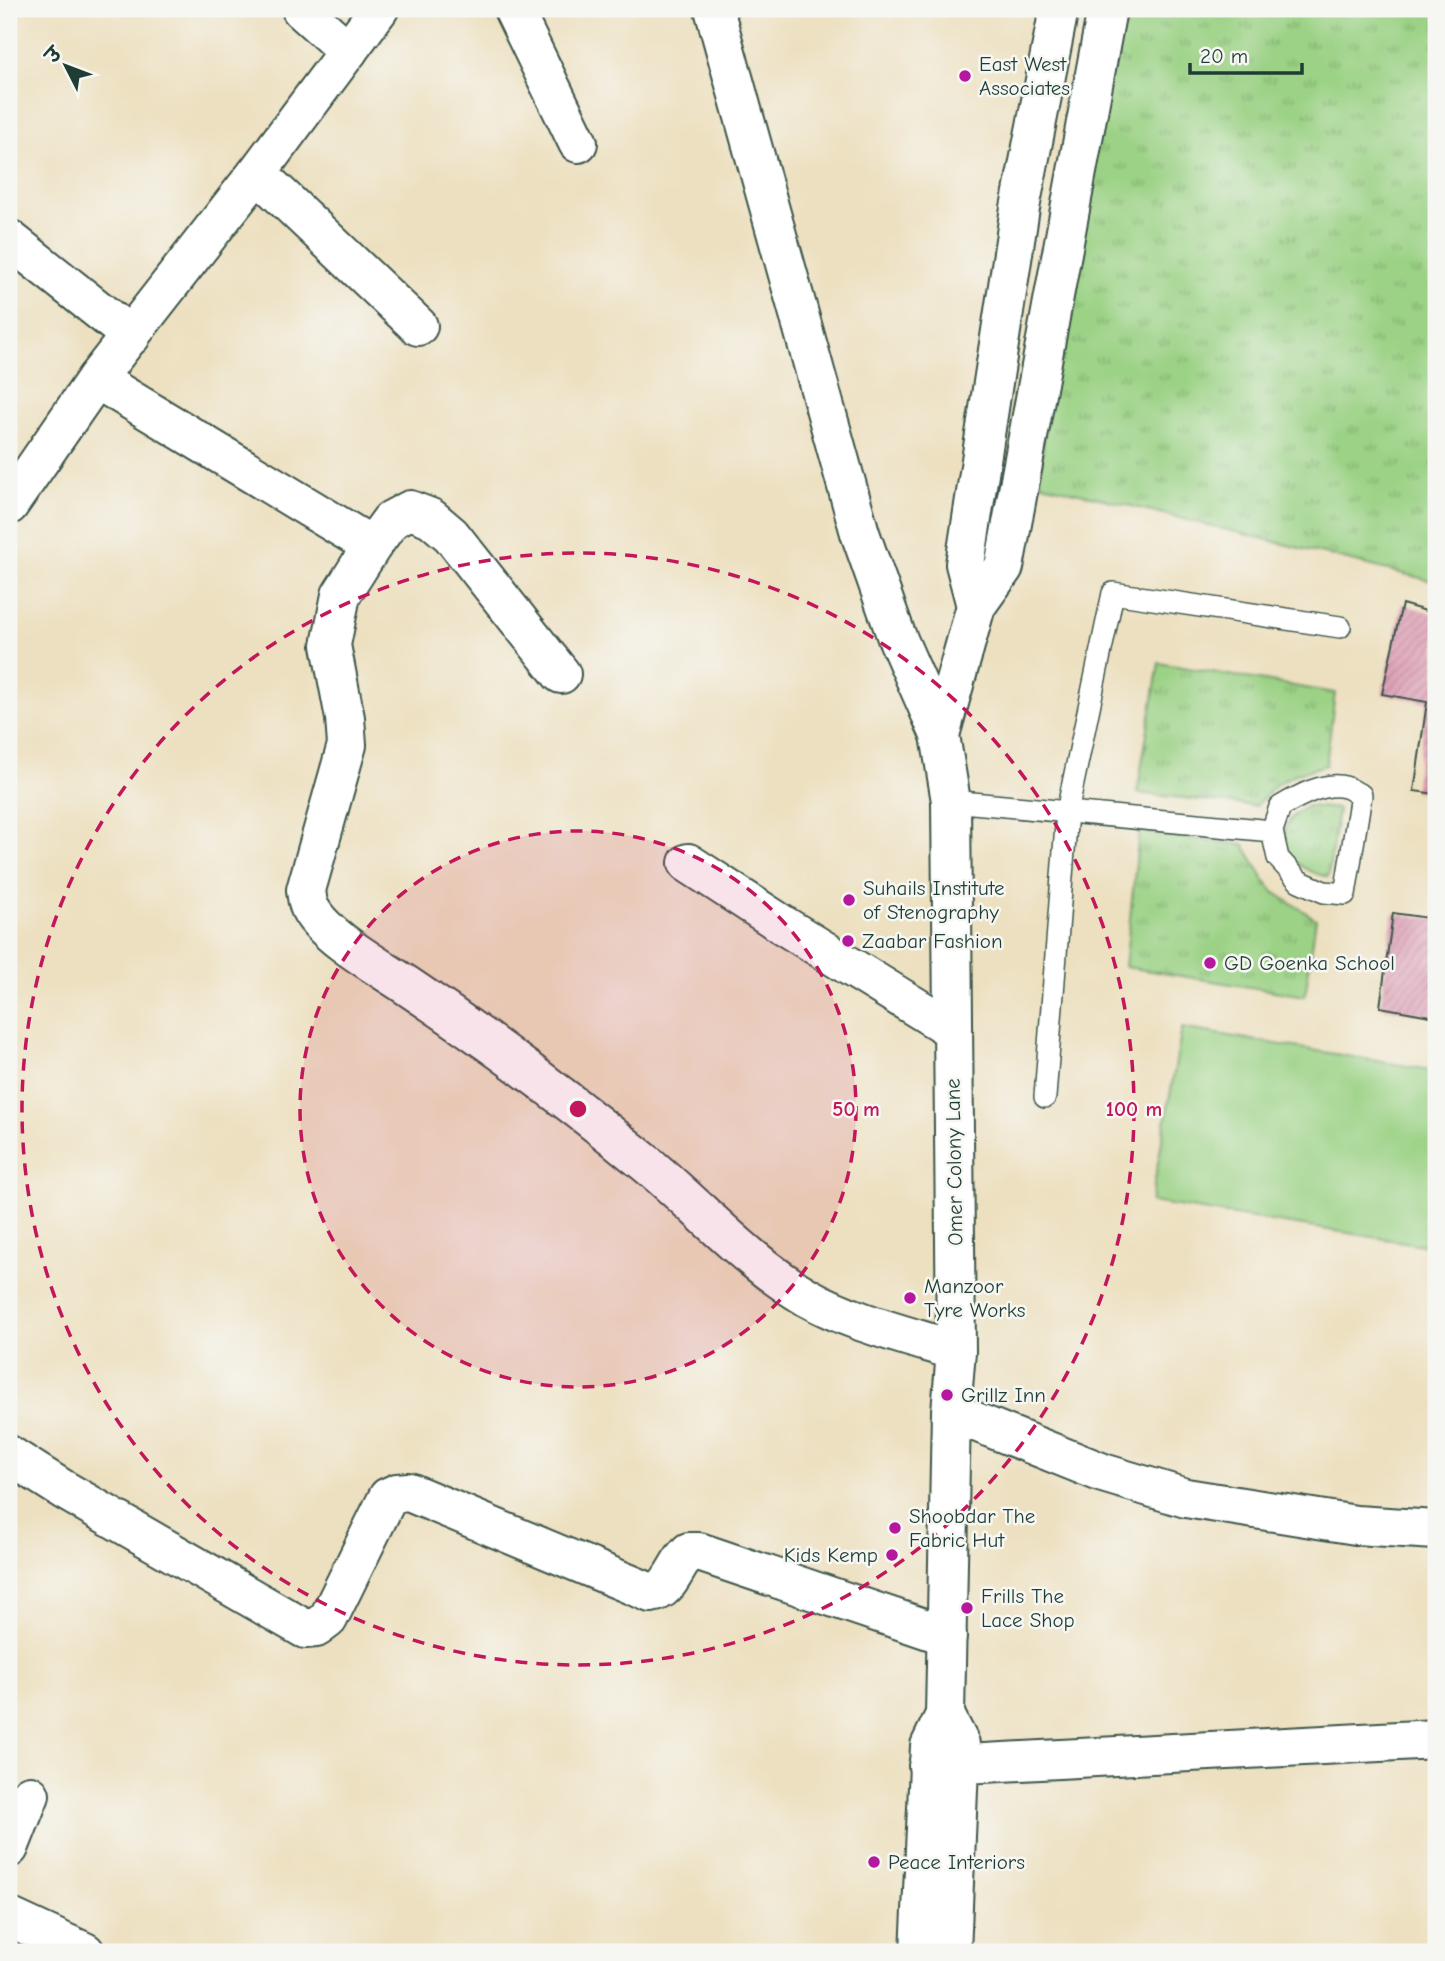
<svg xmlns="http://www.w3.org/2000/svg" width="1445" height="1961" font-family="'Comic Neue','Playpen Sans Deva',sans-serif">
<style>
.grass{fill:url(#grass-tufts);stroke:#5d885c;stroke-width:2}
.green{fill:#9bd285;stroke:#5d885c;stroke-width:2}
.building{fill:url(#building-hatch)}
.lines{fill:none;stroke-linecap:round;stroke-linejoin:round}
.service-casing{stroke:#3e5549;stroke-width:24}
.minor-casing{stroke:#3e5549;stroke-width:42}
.tertiary-casing{stroke:#3e5549;stroke-width:42}
.secondary-casing{stroke:#3e5549;stroke-width:42}
.service{stroke:#fff;stroke-width:21}
.minor{stroke:#fff;stroke-width:38}
.tertiary{stroke:#fff;stroke-width:38}
.secondary{stroke:#fff;stroke-width:38}
.ring{fill:none;stroke:#c2185b;stroke-width:3.5;stroke-dasharray:12 9}
.poi-dot{fill:#b5179e;stroke:#f6f6f2;stroke-width:2.5}
.labels{text-anchor:middle;stroke-width:5;stroke-linejoin:round;paint-order:stroke}
.poi-label{font-size:21px;fill:#1f3d34;stroke:#f6f6f2;text-anchor:start}
.street-label{font-size:21px;fill:#1f3d34;stroke:#f6f6f2}
.centre{fill:#c2185b;stroke:#f6f6f2;stroke-width:3.5}
.ring-label{font-size:21px;text-anchor:middle;font-weight:bold;fill:#c2185b;stroke:#f6f6f2;stroke-width:5;stroke-linejoin:round;paint-order:stroke}
</style>
<defs>
<pattern id="grass-tufts" width="24" height="20" patternUnits="userSpaceOnUse" patternTransform="scale(1.75)"><rect width="24" height="20" fill="#9bd285"/><path d="M3 7l-1-3M5 7V3M7 7l1-3M15 17l-1-3M17 17v-4M19 17l1-3" fill="none" stroke="#7eac6e"/></pattern>
<pattern id="building-hatch" width="6" height="6" patternUnits="userSpaceOnUse" patternTransform="scale(1.75)"><rect width="6" height="6" fill="#dd9ab2"/><path d="M-1 1l2-2M0 6l6-6M5 7l2-2" fill="none" stroke="#b37f92"/></pattern>
</defs>
<rect width="100%" height="100%" fill="#f6f6f2"/>
<filter id="ink" filterUnits="userSpaceOnUse"><feTurbulence type="fractalNoise" baseFrequency=".0143" numOctaves="2"/><feDisplacementMap in="SourceGraphic" scale="14" xChannelSelector="R" yChannelSelector="G"/><feConvolveMatrix kernelMatrix="1 2 1 2 8 2 1 2 1" color-interpolation-filters="sRGB"/></filter>
<filter id="wash" filterUnits="userSpaceOnUse"><feTurbulence type="fractalNoise" baseFrequency=".00686" numOctaves="4" result="noise"/><feDisplacementMap in="SourceGraphic" scale="28" xChannelSelector="R" yChannelSelector="G"/><feGaussianBlur stdDeviation="1.57" result="paint"/><feColorMatrix in="noise" values="0 0 0 0 0 0 0 0 0 0 0 0 0 0 0 0 0 1.4 0 .05"/><feComposite in="paint" operator="in"/></filter>
<g filter="url(#wash)">
<rect width="100%" height="100%" fill="#ede0c0"/>
<g class="grass">
<polygon points="1091,9 1436,9 1436,582 1039,483"/>
<polygon points="1159,663 1335,693 1326,765 1295,774 1277,784 1256,806 1137,793"/>
<path d="M1307 806 1338 809 1328 877C1302 872 1269 849 1290 820 1294 814 1302 810 1307 806Z"/>
<polygon points="1139,832 1244,845 1264,879 1274,892 1316,919 1305,996 1125,967"/>
</g>
<polygon class="green" points="1182,1028 1436,1071 1436,1247 1151,1202"/>
<g id="blocks">
<g class="building">
<polygon points="1402,604 1436,614 1436,794 1414,791 1427,702 1382,694"/>
<polygon points="1393,913 1436,919 1436,1017 1380,1007"/>
</g>
</g>
</g>
<g filter="url(#ink)">
<use href="#blocks" fill-opacity="0" stroke="#3e5549" stroke-width="2"/>
<g class="lines">
<g class="service-casing">
<g id="service">
<path d="M951 801 1272 831 1278 858 1299 881 1324 892 1345 894 1361 795C1356 793 1350 788 1345 787 1325 781 1297 797 1280 807L1272 831"/>
<polyline points="1045,1097 1067,812 1113,593 1340,627"/>
</g>
</g>
<g class="minor-casing">
<g id="minor">
<polyline points="301,9 348,51"/>
<polyline points="513,9 578,143"/>
<polyline points="257,173 418,326"/>
<polyline points="9,239 131,336"/>
<polyline points="96,379 372,546"/>
<path d="M561 674 451 535 431 518 410 510 391 520 372 546 341 595 331 645 345 718 347 745 306 890C307 896 307 904 311 910 327 938 378 966 406 985 490 1041 570 1101 648 1165 701 1209 747 1262 807 1297 853 1323 906 1335 956 1351"/>
<polyline points="688,863 783,925 953,1030"/>
<polyline points="951,1412 1103,1473 1186,1498 1356,1525 1436,1530"/>
<path d="M9 1455 64 1490 305 1629 316 1628 328 1619 388 1497 397 1493 409 1492 651 1593C671 1591 675 1564 689 1552H699L947 1636"/>
<polyline points="928,1766 1436,1739"/>
<polyline points="9,1848 30,1795"/>
<polyline points="9,1917 85,1952"/>
</g>
</g>
<g class="tertiary-casing">
<g id="tertiary">
<polyline points="714,9 860,533 896,635 940,735"/>
<polyline points="9,505 96,379 257,173 379,9"/>
</g>
</g>
<g class="secondary-casing">
<g id="secondary">
<polyline points="976,606 965,564 1020,208 1059,9"/>
<polyline points="945,1715 960,1744 951,1952"/>
<polyline points="920,1952 930,1746 945,1715 951,1412 956,1351 951,801 940,735 976,606 1004,567 1107,9"/>
</g>
</g>
<use href="#service" class="service"/>
<use href="#minor" class="minor"/>
<use href="#tertiary" class="tertiary"/>
<use href="#secondary" class="secondary"/>
</g>
</g>
<circle cx="578" cy="1109" r="278" fill="#c2185b" fill-opacity=".12"/>
<g class="ring">
<circle cx="578" cy="1109" r="278"/>
<circle cx="578" cy="1109" r="556"/>
</g>
<g class="poi-dot">
<circle cx="965" cy="76" r="7"/>
<circle cx="849" cy="900" r="7"/>
<circle cx="848" cy="941" r="7"/>
<circle cx="1210" cy="963" r="7"/>
<circle cx="910" cy="1298" r="7"/>
<circle cx="947" cy="1395" r="7"/>
<circle cx="895" cy="1528" r="7"/>
<circle cx="892" cy="1555" r="7"/>
<circle cx="967" cy="1608" r="7"/>
<circle cx="874" cy="1862" r="7"/>
</g>
<g class="labels">
<g class="poi-label">
<text x="979" y="71">East West<tspan x="979" dy="24">Associates</tspan></text>
<text x="863" y="895">Suhails Institute<tspan x="863" dy="24">of Stenography</tspan></text>
<text x="862" y="948">Zaabar Fashion</text>
<text x="1224" y="970">GD Goenka School</text>
<text x="924" y="1293">Manzoor<tspan x="924" dy="24">Tyre Works</tspan></text>
<text x="961" y="1402">Grillz Inn</text>
<text x="909" y="1523">Shoobdar The<tspan x="909" dy="24">Fabric Hut</tspan></text>
<text x="878" y="1562" text-anchor="end">Kids Kemp</text>
<text x="981" y="1603">Frills The<tspan x="981" dy="24">Lace Shop</tspan></text>
<text x="888" y="1869">Peace Interiors</text>
</g>
<g class="street-label">
<text transform="translate(954 1162) rotate(-91)" y="7">Omer Colony Lane</text>
</g>
</g>
<circle cx="578" cy="1109" r="10" class="centre"/>
<g class="ring-label">
<text x="856" y="1116">50 m</text>
<text x="1134" y="1116">100 m</text>
</g>
<rect width="1445" height="1961" fill="none" stroke="#f6f6f2" stroke-width="35"/>
<g transform="translate(66 66) rotate(312)" stroke="#f6f6f2" stroke-width="5" paint-order="stroke">
<path d="M0-5L12 26L0 18L-12 26Z" fill="#1f3d34"/>
<text y="-10" font-size="19" font-weight="bold" text-anchor="middle" fill="#1f3d34">उ</text>
</g>
<path d="M1190 63v10h112v-10" fill="none" stroke="#1f3d34" stroke-width="3.5"/>
<text x="1200" y="63" font-size="21" fill="#1f3d34" stroke="#f6f6f2" stroke-width="5" paint-order="stroke">20 m</text>
</svg>
